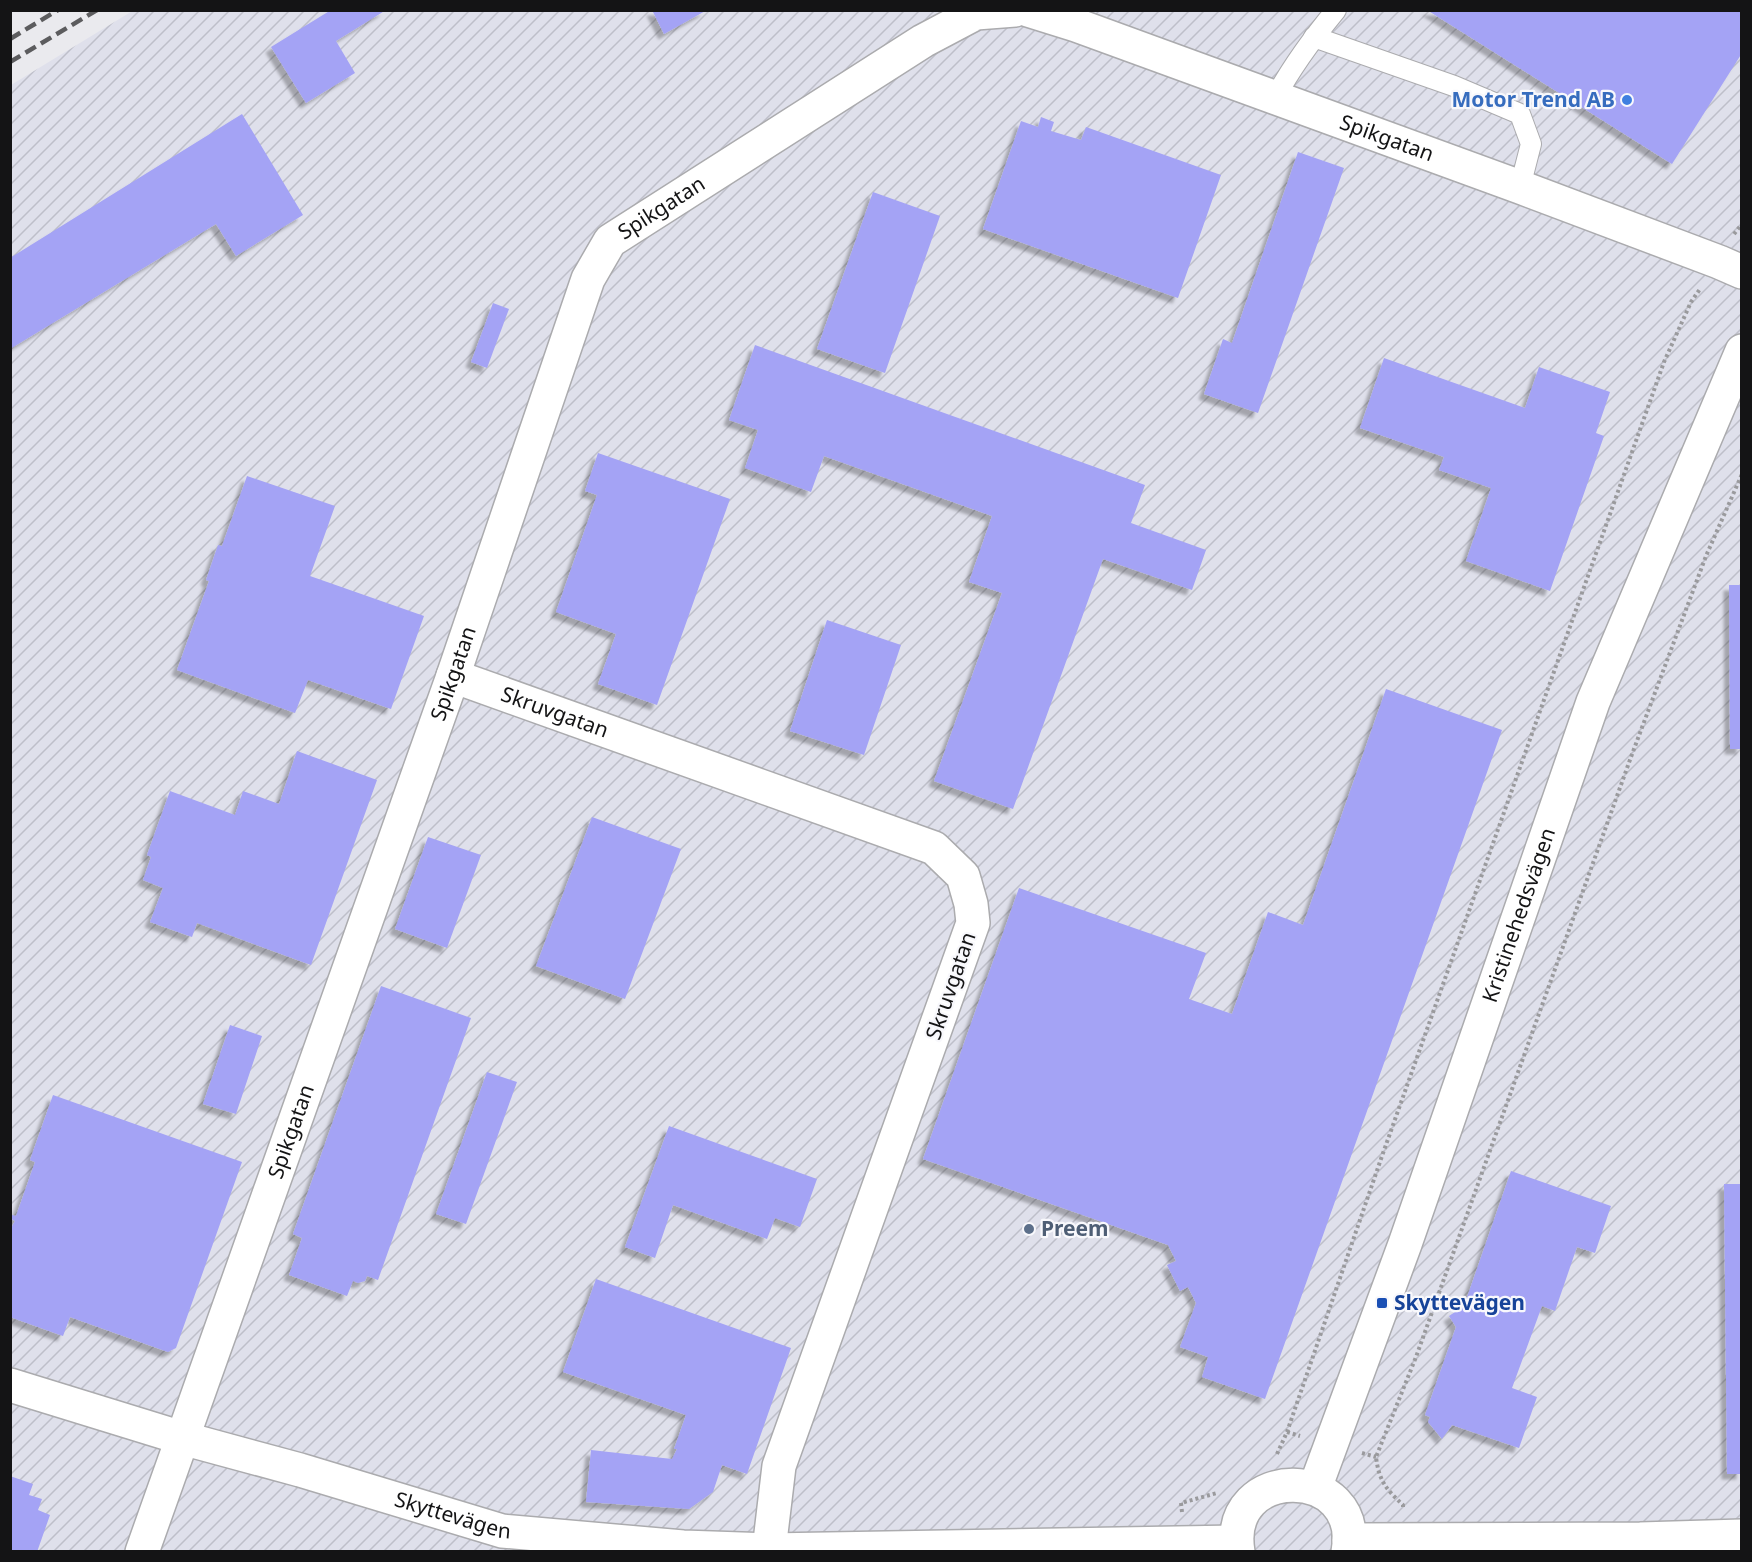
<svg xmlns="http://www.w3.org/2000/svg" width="1752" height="1562" font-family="'Noto Sans',sans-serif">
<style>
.industrial{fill:url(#industrial-furrows)}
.building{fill:#a4a3f5;filter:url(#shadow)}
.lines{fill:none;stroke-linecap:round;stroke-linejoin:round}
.lane-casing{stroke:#ababae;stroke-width:22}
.street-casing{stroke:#ababae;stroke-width:36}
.secondary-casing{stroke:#ababae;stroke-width:36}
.path{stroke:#9a9a9d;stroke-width:4;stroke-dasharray:3 3;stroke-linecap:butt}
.lane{stroke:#fff;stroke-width:20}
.street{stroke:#fff;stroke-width:33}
.secondary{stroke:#fff;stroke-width:33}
.rail{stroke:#5c5c5e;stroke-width:4.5;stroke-dasharray:12 6;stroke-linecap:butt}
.shop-dot{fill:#3f7fe0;stroke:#f8f8fc;stroke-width:2}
.service-dot{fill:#5c6f8a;stroke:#f8f8fc;stroke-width:2}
.transit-dot{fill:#1a4fb4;stroke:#f8f8fc;stroke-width:2}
.labels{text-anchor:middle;stroke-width:4.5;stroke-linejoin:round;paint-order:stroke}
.shop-label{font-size:21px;font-weight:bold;fill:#366cbe;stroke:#f8f8fc;text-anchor:end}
.street-label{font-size:21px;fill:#141415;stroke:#f8f8fc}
.service-label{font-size:21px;font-weight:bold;fill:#4e5e75;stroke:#f8f8fc;text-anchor:start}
.transit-label{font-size:21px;font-weight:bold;fill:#164399;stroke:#f8f8fc;text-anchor:start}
</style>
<defs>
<pattern id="industrial-furrows" width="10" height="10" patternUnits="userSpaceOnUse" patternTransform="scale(1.5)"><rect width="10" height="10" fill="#dfe0eb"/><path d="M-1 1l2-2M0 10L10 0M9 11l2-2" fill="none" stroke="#bebfc9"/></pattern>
<filter id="shadow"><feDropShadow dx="-5.5" dy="5.5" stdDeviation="1.5" flood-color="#0004"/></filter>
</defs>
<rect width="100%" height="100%" fill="#eaeaee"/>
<polygon class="industrial" points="134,10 1741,11 1741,1551 11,1552 11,85"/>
<g class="building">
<polygon points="331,10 386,10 336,41 355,73 306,103 271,47"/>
<polygon points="652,10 707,10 664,34"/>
<polygon points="1427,10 1742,10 1742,53 1672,164"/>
<polygon points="242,114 303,215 236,256 216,224 10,349 10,258"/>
<polygon points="1041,117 1054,122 1051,131 1081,140 1086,127 1221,175 1178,298 983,229 1021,121 1038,127"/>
<polygon points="1298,152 1344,168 1258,413 1204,394 1223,339 1232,343"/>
<polygon points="873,192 940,216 885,373 817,349"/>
<polygon points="493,303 509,309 487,368 471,362"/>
<polygon points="755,345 1145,485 1131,523 1206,550 1192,590 1103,559 1013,809 934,781 1002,593 969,582 992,516 824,456 811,492 745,468 758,430 729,420"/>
<polygon points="1384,358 1525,408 1539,367 1610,392 1596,433 1604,436 1550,591 1466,561 1491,488 1439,470 1444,457 1360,428"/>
<polygon points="598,453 730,499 657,705 598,684 616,634 556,612 597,495 585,491"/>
<polygon points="247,476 335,506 310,576 424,616 391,709 308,680 295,713 177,670 209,581 206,580 218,545 222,546"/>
<polygon points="1729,585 1742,585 1742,749 1730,749"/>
<polygon points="827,620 901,645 864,755 790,731"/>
<polygon points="1386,689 1502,730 1265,1399 1202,1377 1208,1357 1180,1347 1196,1303 1188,1287 1180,1291 1167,1265 1176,1261 1168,1245 923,1159 1019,888 1206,953 1189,999 1232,1014 1268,912 1303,925"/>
<polygon points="297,751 377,780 311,965 197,923 192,937 150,922 163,888 143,880 151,857 147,855 170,791 235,815 243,791 279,804"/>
<polygon points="592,817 681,849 625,999 536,966"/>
<polygon points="428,837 481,855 447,948 395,929"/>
<polygon points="381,986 471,1018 378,1280 367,1276 365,1281 358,1283 353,1281 347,1296 289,1275 302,1238 293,1234"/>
<polygon points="230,1025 262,1036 236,1114 203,1104"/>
<polygon points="487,1072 517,1082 466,1224 436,1214"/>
<polygon points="53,1095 242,1162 176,1348 168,1352 70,1317 63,1336 10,1317 10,1230 15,1221 10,1218 12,1215 16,1216 35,1162 30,1160"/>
<polygon points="669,1126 817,1179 800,1227 775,1218 767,1239 673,1205 655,1258 625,1247"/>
<polygon points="1511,1171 1611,1206 1595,1253 1577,1247 1555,1311 1542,1306 1512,1388 1537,1397 1519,1448 1452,1425 1442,1439 1428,1422 1430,1417 1425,1415 1456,1327 1449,1316 1464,1306"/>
<polygon points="1724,1184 1742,1184 1742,1474 1727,1474"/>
<polygon points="596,1279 791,1348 747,1474 722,1465 713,1492 689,1509 586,1502 591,1450 672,1459 677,1449 674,1449 686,1415 563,1372"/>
<polygon points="10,1476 33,1484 29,1495 42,1499 38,1510 50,1515 37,1552 10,1552"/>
</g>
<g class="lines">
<g class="lane-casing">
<g id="lane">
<polyline points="1314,37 1454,86 1520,114 1531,144 1520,187"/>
<path d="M1275 98C1292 66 1313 38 1336 10"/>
</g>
</g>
<g class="street-casing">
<g id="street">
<path id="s1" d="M1028 10 1076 25 1520 187 1719 262 1742 272"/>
<path id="s2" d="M453 676 934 848 963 876 971 904 973 923 779 1466 769 1550"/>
<path id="s3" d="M10 1385 182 1438 300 1470 502 1531 683 1547 769 1550 1236 1542"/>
<polyline points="1349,1540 1640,1539 1742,1536"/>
<path id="s4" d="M142 1552 453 676 588 279 610 241 923 41 976 13 1015 10"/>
</g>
</g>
<g class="secondary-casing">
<g id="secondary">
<path id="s5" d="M1315 1488 1405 1244 1593 702 1742 351"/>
<path d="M1238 1552C1223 1462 1364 1464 1348 1552"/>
</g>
</g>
<g class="path">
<polyline points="1734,234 1742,224"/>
<polyline points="1287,1432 1300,1436"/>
<polyline points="1362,1453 1376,1457"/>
<polyline points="1277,1454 1287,1432 1382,1156 1664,362 1691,302 1700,289"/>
<path d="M1403 1507V1505C1386 1489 1379 1481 1376 1457L1416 1357 1631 757 1706 556 1742 474"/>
<polyline points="1182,1512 1181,1503 1217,1493"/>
</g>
<use href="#lane" class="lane"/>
<use href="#street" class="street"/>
<use href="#secondary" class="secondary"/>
<g class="rail">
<polyline points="10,39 58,10"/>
<polyline points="10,62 97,10"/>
</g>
</g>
<circle class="shop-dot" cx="1627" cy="100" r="6"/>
<circle class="service-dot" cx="1029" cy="1229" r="6"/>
<rect class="transit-dot" x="1376" y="1297" width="12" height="12" rx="3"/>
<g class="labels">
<g class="shop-label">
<text x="1615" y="107">Motor Trend AB</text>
</g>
<g class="street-label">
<text dy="7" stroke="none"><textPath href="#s1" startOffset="381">Spikgatan</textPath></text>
<text dy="7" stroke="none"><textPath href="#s4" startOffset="1454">Spikgatan</textPath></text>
<text dy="7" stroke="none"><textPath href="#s4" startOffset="932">Spikgatan</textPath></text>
<text dy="7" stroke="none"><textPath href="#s2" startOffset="108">Skruvgatan</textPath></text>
<text dy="7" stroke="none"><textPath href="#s5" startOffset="608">Kristinehedsvägen</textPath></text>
<text transform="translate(951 986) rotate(-71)" y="7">Skruvgatan</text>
<text dy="7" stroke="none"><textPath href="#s4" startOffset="446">Spikgatan</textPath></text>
<text dy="7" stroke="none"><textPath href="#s3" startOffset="462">Skyttevägen</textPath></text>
</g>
<g class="service-label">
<text x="1041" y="1236">Preem</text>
</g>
<g class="transit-label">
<text x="1394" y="1310">Skyttevägen</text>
</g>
</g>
<rect width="1752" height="1562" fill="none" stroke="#141415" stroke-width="24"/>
</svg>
